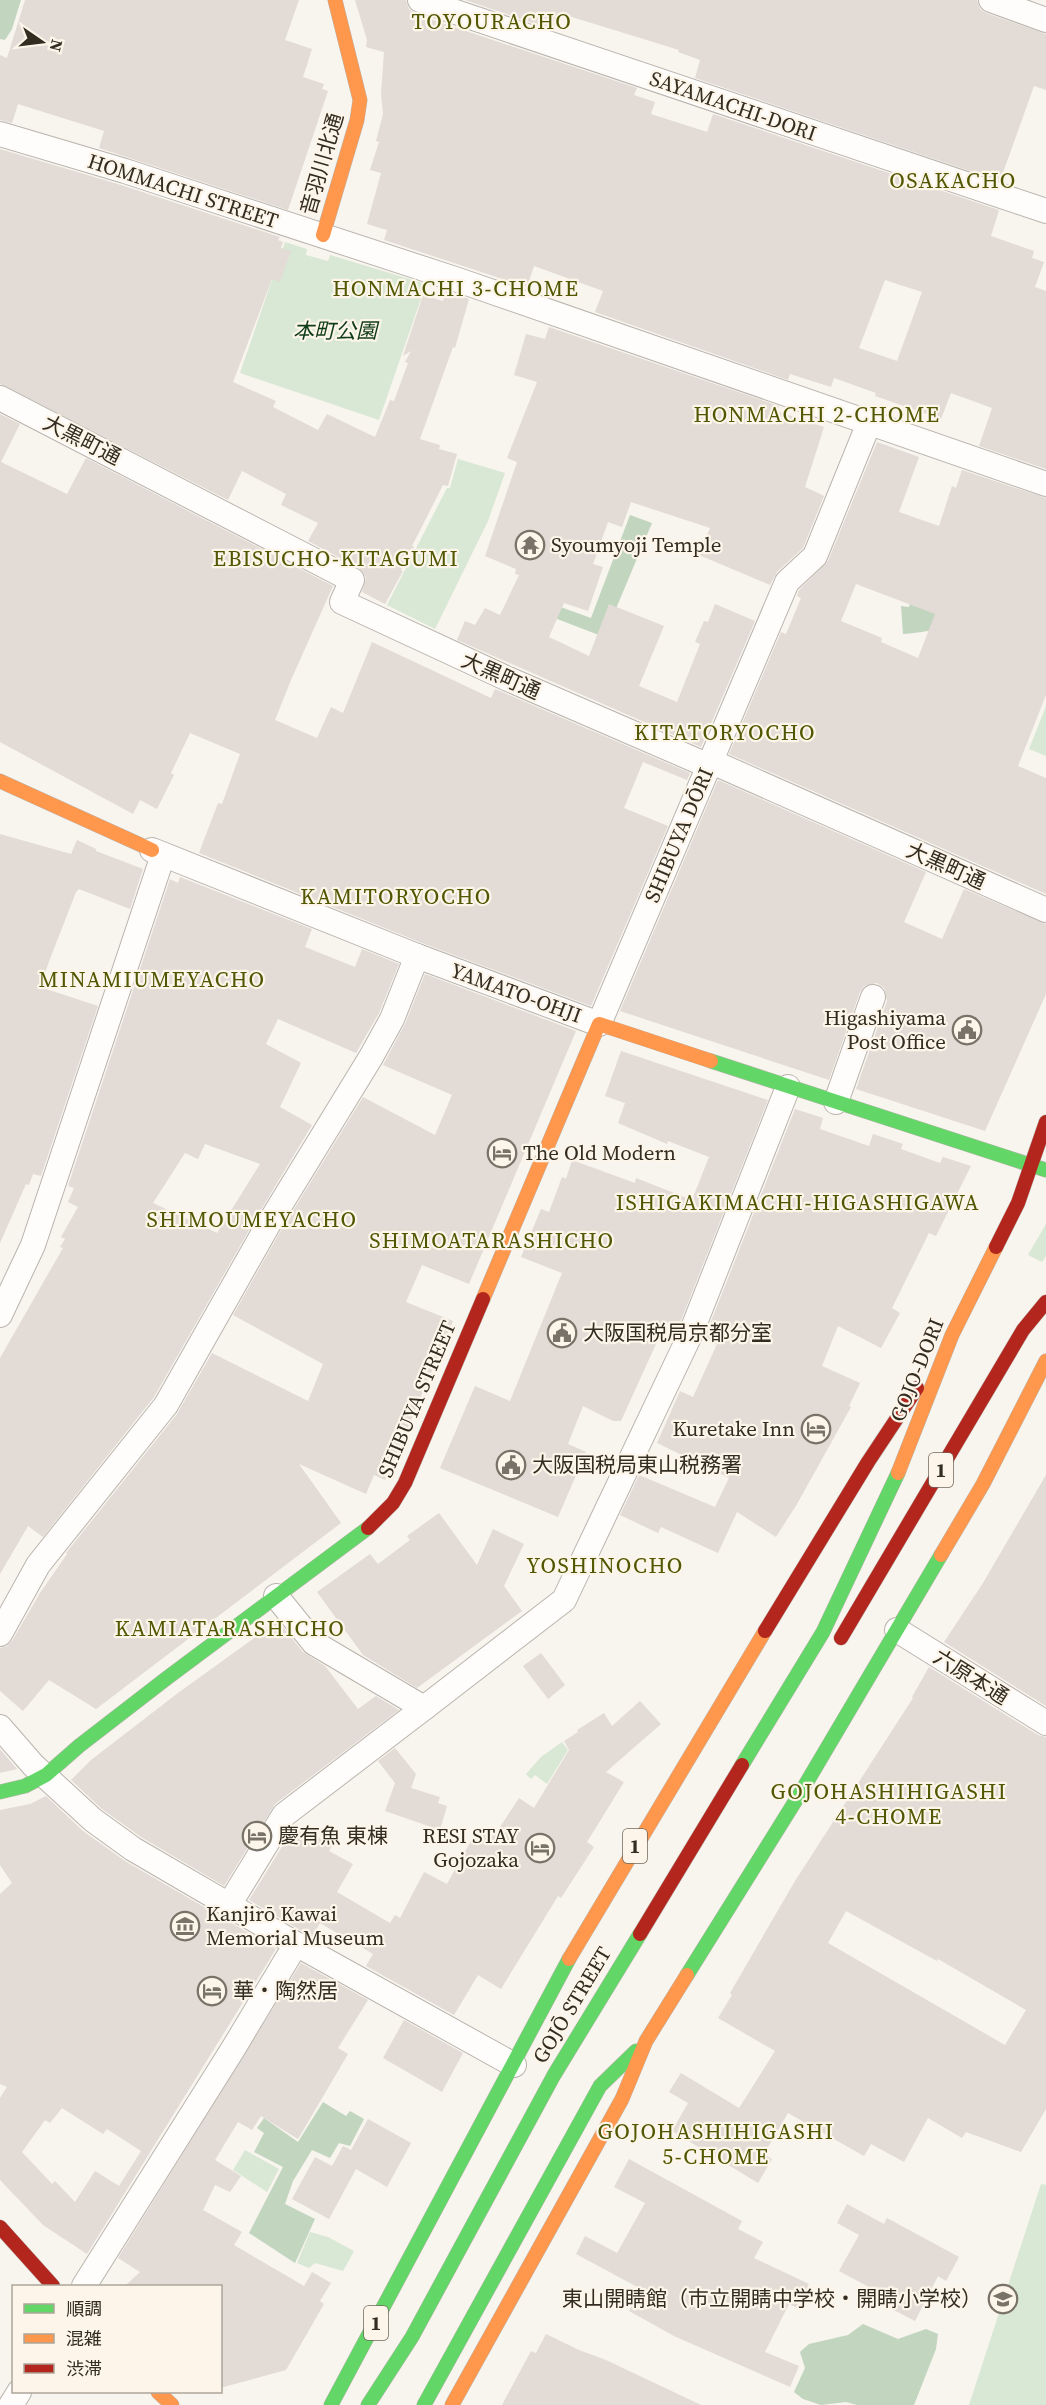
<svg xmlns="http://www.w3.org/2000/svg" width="1046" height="2405" font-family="'Source Serif 4','Noto Sans JP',serif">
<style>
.green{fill:#d8e8d5}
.forest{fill:#c1d5bf}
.building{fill:#e3dbd5;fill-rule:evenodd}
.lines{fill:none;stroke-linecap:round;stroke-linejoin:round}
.street-casing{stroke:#b9b4ac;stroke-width:26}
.fast-casing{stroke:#b9b4ac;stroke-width:15}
.slow-casing{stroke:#b9b4ac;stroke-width:15}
.jam-casing{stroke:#b9b4ac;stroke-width:15}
.street{stroke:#fefdfc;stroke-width:24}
.fast{stroke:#63d668;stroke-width:14}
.slow{stroke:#ff974d;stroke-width:14}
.jam{stroke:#b3261e;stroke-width:14}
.labels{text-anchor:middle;stroke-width:4.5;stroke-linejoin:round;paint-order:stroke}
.shield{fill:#fdf5e9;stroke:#70685c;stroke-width:1.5}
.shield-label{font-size:20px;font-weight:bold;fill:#332c20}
.street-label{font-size:21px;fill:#332c20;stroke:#fdf5e9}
.park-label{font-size:21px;font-style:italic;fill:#0e3b18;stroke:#fdf5e9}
.poi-label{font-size:21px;fill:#332c20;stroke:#fdf5e9;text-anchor:start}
.neighbourhood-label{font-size:22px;letter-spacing:1.5px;fill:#4f5700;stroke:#fdf5e9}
</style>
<rect width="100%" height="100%" fill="#f8f4ee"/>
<g class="green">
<polygon points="285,242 307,249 306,255 328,261 330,255 426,284 379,420 240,373"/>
<polygon points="458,459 505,473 488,521 435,629 387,605 447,488 450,488"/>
<polygon points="1046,706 1046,756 1029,749"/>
<polygon points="1046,1224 1046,1256 1042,1262 1028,1255"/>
<polygon points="562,1742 568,1750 547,1784 535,1775 531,1779 526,1774 541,1757"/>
<polygon points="245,2150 279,2169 267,2192 233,2170"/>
<polygon points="1041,2184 1046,2185 1046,2405 969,2405"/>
<polygon points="310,2232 328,2237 354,2251 343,2271 315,2263 309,2268 297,2263"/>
</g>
<g class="forest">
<polygon points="0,0 21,0 12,29 5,40 0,39"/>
<polygon points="630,515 652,523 604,637 552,617 555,605 591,618"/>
<path d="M913 593 953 628C935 629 920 633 903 634L901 606 909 607Z"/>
<polygon points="323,2102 346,2116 350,2111 364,2119 350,2146 339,2143 330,2158 312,2150 293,2181 285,2204 315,2219 295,2263 249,2233 283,2167 254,2152 264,2133 257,2128 264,2118 298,2142"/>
<polygon points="863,2324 898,2339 926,2329 938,2334 936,2349 914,2405 857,2405 846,2402 821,2405 803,2399 794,2392 805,2368 800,2352 809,2344 848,2335"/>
</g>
<g class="building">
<polygon points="25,0 299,0 285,40 312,49 303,77 324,84 322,89 328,91 288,210 99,148 104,131 18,104 12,123 0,120 0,55 7,58"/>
<path d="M355 0H406L409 9 415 14 637 88 634 95 655 102 651 114 707 132 713 114 999 210 991 236 1034 251 1032 258 1044 262 1035 287 1046 291V469L979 446 992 408 951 393 941 419 875 396 876 393 834 378 831 387 790 374 788 380 595 312 603 291 534 266 527 287 384 240 387 230 367 224 381 173 370 170 379 142 376 141 383 114 381 94 384 52 366 47 367 40ZM885 280 922 292 897 361 859 348Z"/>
<polygon points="465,0 977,0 980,9 986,13 1046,34 1046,90 1034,86 1000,181 695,78 700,60 678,52 679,50 559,13 553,30"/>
<polygon points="0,149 121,185 280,237 278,240 283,242 281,248 291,251 280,282 272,279 233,382 276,401 273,407 318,430 327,414 375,437 390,400 394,401 408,363 405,362 411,351 403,356 423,295 443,301 446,291 469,299 455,348 453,347 420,439 440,445 439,449 457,454 448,486 443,485 412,546 414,547 401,570 403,571 385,604 362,592 366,578 359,568 308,541 318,523 281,505 286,494 242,471 228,500 0,384"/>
<polygon points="549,327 779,406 777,411 824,427 805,487 824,496 803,548 777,572 770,585 699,555 710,528 631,502 622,527 608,522 593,564 603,567 588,611 564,603 549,637 589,656 609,604 664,626 639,686 677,702 700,644 695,642 704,621 708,622 715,604 755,621 701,747 457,640 465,621 475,625 485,608 500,615 519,575 515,574 516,569 485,556 517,462 507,458 537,382 514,375 526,334 545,339"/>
<polygon points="0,414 20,424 1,462 67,494 86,458 333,586 291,680 275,720 317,738 331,707 343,713 372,642 491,698 495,689 690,773 687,780 643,762 624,808 668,826 591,1006 422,943 199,853 218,803 222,804 240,754 190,733 171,773 174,775 157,809 140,800 133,814 0,742"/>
<path d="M877 442 919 457 899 512 939 526 952 486 956 488 962 470 1046 498V695L1018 766 1046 778V894L729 754 781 632 786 634 801 598 797 596 799 590 828 561ZM856 584 935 614 918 658 881 642 882 638 841 621Z"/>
<polygon points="718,780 926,872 904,922 942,939 964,889 1046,924 1046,994 985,1131 856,1089 887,1001 884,988 877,983 864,986 860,992 829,1080 620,1011"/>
<polygon points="0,834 71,854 77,840 96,849 96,851 143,869 130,909 79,889 76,892 50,959 40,987 98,1006 41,1176 33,1174 29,1185 26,1184 0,1243"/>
<path d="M180 877 312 929 305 947 355 967 362 949 399 964 379 1013 356 1053 278 1019 266 1044 301 1063 280 1107 312 1125 256 1218 154 1397 43 1537 28 1526 0 1574V1358L63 1248 60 1247 65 1239 61 1237 78 1207 68 1202 74 1188 68 1186 170 879 178 883ZM205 1144 260 1164 217 1233 153 1203 185 1153 198 1159Z"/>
<polygon points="425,974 576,1031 469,1284 422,1265 406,1302 453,1321 388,1474 385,1480 374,1475 366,1494 299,1464 341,1523 96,1709 49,1680 23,1711 0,1691 0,1648 7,1646 12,1641 40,1593 67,1554 66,1553 177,1414 212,1353 308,1401 323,1364 233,1315 280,1232 363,1097 435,1135 452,1095 383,1065 405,1024"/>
<polygon points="621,1051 768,1100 678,1328 666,1322 621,1421 613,1421 583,1406 568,1444 586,1452 558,1517 440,1468 475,1386 510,1401 562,1273 521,1257 541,1209 549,1212 562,1177 566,1179 572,1160 635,1183 636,1178 692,1200 709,1157 668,1141 667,1144 618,1123 625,1103 605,1096"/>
<polygon points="795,1109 823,1118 820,1129 869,1146 873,1134 903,1144 901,1149 940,1163 943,1157 971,1166 936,1236 929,1233 892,1308 900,1313 881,1348 838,1326 822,1366 860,1383 849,1406 851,1407 797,1504 776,1537 737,1512 718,1553 661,1527 658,1533 620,1515 639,1475 715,1507 729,1478 657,1443 680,1391 693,1397 717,1344 704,1339"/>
<polygon points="1046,1475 1046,1706 944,1642 983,1583"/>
<polygon points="439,1513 477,1565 493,1529 524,1544 504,1586 522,1611 417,1688 363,1655 317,1592 370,1554 378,1564 410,1540 407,1536"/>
<polygon points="278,1621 303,1652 325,1666 358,1709 376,1696 399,1710 275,1804 224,1886 141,1837 102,1809 71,1780 91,1760 178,1693"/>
<polygon points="541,1653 565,1685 548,1699 523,1666"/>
<path d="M929 1667 1038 1735 1046 1737V2109L1021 2152 966 2132 962 2138 928 2118 904 2162 871 2144 864 2156 788 2113 764 2154 772 2159 758 2183 672 2131 688 2103 669 2092 681 2073 739 2108 775 2051 718 2018 732 1995 730 1993 795 1881 913 1698 912 1697ZM846 1911 937 1961 938 1959 1026 2010 1005 2045 828 1943Z"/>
<polygon points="640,1701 661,1724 606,1772 624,1782 587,1842 594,1847 561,1898 558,1896 501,1989 478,1975 454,2015 366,1966 373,1954 320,1923 312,1937 249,1900 296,1824 332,1846 329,1851 353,1864 337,1892 390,1923 395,1915 400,1918 424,1872 447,1884 477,1830 494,1836 519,1798 534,1808 569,1750 564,1741 578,1732 577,1730 604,1713 612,1726"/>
<polygon points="395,1748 416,1774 411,1788 440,1797 438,1803 447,1806 440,1830 385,1811 395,1783 378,1761"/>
<polygon points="0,1749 17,1769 0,1773"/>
<path d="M46 1796 83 1831 125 1861 276 1949 87 2254 43 2225 0 2180V2098L7 2087 0 2084V1894L12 1883 0 1865V1810L30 1804ZM62 2108 103 2134 107 2129 141 2151 119 2186 95 2171 75 2202 55 2181 52 2184 22 2152 45 2120 50 2123Z"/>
<polygon points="301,1963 368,2000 338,2048 348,2054 298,2139 261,2116 252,2130 238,2122 215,2160 241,2176 230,2192 215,2185 203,2210 242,2232 234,2245 304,2286 312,2272 331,2283 320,2301 324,2304 286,2370 220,2388 220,2286 125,2286 140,2272 118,2258"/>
<polygon points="404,2020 463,2053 442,2092 383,2058"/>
<polygon points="368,2119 411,2143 387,2187 356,2169 329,2219 292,2199 315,2157 332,2166 343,2146 351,2150"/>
<polygon points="629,2159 742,2221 738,2229 763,2242 754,2258 809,2284 797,2308 789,2304 765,2352 799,2366 790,2387 674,2336 629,2311 641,2289 576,2254 585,2236 617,2253 645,2203 614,2187"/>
<polygon points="847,2204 884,2224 887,2218 959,2257 946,2281 938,2276 915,2321 876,2301 880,2293 839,2271 859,2235 837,2223"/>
<polygon points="546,2334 579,2350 606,2360 701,2405 502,2405 531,2351 536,2353"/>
</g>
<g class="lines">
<g class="street-casing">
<g id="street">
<polyline points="420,0 1046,211"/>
<polyline points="991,0 1046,20"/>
<polyline points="0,134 125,171 458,280 1046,484"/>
<polyline points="0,398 352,580 342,602 508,679 702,763 710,761 1046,910"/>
<polyline points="152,850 417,956 599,1024 787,582 815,556 869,423"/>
<polyline points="836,1102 873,997"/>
<polyline points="0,1315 33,1245 163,855"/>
<polyline points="897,1630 1046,1723"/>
<polyline points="0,1634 38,1565 166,1405 268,1225 371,1057 392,1019 417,956"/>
<polyline points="424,1708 564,1600 691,1333 788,1087"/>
<polyline points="0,1727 33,1765 93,1820 133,1849 296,1944 514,2065"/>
<polyline points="229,1905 284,1815 424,1708 314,1643 276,1596"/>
<polyline points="84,2286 233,2049 296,1944"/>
<polyline points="11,2405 19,2392"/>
</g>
</g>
<g class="fast-casing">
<g id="fast">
<polyline points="711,1061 1046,1170"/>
<polyline points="742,1765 823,1632 898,1473"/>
<polyline points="0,1792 25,1786 46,1775 79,1746 167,1678 368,1528"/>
<polyline points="687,1975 801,1792 941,1555"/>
<polyline points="331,2405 569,1959"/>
<polyline points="368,2405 412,2337 554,2075 640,1934"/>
<polyline points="424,2405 600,2086 636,2051"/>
</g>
</g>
<g class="slow-casing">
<g id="slow">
<polyline points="323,235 357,120 360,100 335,0"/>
<polyline points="0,781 152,850"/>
<polyline points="483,1299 599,1024 711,1061"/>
<polyline points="898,1473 952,1335 996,1247"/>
<polyline points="941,1555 983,1484 1046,1361"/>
<polyline points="569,1959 765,1631"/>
<polyline points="158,2392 172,2405"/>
<polyline points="452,2405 622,2099 646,2041 687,1975"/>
</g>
</g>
<g class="jam-casing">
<g id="jam">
<polyline points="996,1247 1018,1203 1046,1122"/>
<polyline points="368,1528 393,1503 405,1483 483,1299"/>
<polyline points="765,1631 868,1462 917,1388"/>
<polyline points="841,1638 1023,1330 1046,1302"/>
<polyline points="640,1934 742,1765"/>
<polyline points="0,2227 53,2286"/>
</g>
</g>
<use href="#street" class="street"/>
<use href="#fast" class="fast"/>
<use href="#slow" class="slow"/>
<use href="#jam" class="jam"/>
</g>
<defs>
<g id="temple-ring" transform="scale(1.5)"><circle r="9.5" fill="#fdf5e9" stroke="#787268" stroke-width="1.5"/><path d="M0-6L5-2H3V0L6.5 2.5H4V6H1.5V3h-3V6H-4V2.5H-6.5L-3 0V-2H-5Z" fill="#787268"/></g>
<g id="civic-ring" transform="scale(1.5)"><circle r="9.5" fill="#fdf5e9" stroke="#787268" stroke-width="1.5"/><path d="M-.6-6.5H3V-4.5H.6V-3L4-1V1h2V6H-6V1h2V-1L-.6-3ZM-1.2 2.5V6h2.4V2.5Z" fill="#787268"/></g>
<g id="hotel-ring" transform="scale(1.5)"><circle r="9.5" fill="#fdf5e9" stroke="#787268" stroke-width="1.5"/><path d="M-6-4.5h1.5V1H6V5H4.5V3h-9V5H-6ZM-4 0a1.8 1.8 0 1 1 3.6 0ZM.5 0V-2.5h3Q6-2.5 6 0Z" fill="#787268"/></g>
<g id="museum-ring" transform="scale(1.5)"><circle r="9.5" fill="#fdf5e9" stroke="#787268" stroke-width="1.5"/><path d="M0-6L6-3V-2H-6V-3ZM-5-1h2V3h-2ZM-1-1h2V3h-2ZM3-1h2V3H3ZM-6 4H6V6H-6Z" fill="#787268"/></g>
<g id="school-ring" transform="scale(1.5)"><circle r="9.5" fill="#fdf5e9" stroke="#787268" stroke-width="1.5"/><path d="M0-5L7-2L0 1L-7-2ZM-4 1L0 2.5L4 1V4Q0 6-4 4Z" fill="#787268"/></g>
</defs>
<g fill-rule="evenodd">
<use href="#temple-ring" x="530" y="545"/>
<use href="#civic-ring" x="967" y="1030"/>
<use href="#hotel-ring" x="502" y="1153"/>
<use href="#civic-ring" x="562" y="1333"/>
<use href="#hotel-ring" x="816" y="1429"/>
<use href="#civic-ring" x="511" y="1465"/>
<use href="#hotel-ring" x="257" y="1836"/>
<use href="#hotel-ring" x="540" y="1848"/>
<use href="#museum-ring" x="185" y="1926"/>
<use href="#hotel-ring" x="212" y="1991"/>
<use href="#school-ring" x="1003" y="2299"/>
</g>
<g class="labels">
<g class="shield">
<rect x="929" y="1453" width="24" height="34" rx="4.5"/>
<rect x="623" y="1829" width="24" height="34" rx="4.5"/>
<rect x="364" y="2306" width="24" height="34" rx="4.5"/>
</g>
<g class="shield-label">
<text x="941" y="1477">1</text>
<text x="635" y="1853">1</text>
<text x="376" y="2330">1</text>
</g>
<g class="street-label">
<text transform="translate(733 106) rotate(19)" y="7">SAYAMACHI-DORI</text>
<text transform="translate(322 164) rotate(-74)" y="7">音羽川北通</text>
<text transform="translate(183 191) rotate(18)" y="7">HOMMACHI STREET</text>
<text transform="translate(82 440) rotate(27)" y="7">大黒町通</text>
<text transform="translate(501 676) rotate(24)" y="7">大黒町通</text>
<text transform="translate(679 835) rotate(-67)" y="7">SHIBUYA DŌRI</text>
<text transform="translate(946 866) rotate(24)" y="7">大黒町通</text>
<text transform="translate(516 993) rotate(20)" y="7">YAMATO-OHJI</text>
<text transform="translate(917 1370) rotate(-68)" y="7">GOJO-DORI</text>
<text transform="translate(417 1399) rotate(-67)" y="7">SHIBUYA STREET</text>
<text transform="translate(971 1677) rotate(32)" y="7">六原本通</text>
<text transform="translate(572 2005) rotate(-59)" y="7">GOJŌ STREET</text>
</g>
<g class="park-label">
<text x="335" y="338">本町公園</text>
</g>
<g class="poi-label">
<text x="551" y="552">Syoumyoji Temple</text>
<text x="946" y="1025" text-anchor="end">Higashiyama<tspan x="946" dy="24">Post Office</tspan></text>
<text x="523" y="1160">The Old Modern</text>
<text x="583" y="1340">大阪国税局京都分室</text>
<text x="795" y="1436" text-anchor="end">Kuretake Inn</text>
<text x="532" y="1472">大阪国税局東山税務署</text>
<text x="278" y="1843">慶有魚 東棟</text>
<text x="519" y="1843" text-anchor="end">RESI STAY<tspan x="519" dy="24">Gojozaka</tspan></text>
<text x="206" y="1921">Kanjirō Kawai<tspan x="206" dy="24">Memorial Museum</tspan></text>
<text x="233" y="1998">華・陶然居</text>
<text x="982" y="2306" text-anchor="end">東山開睛館（市立開睛中学校・開睛小学校）</text>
</g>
<g class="neighbourhood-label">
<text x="492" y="29">TOYOURACHO</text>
<text x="953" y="188">OSAKACHO</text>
<text x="456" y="296">HONMACHI 3-CHOME</text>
<text x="817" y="422">HONMACHI 2-CHOME</text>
<text x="336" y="566">EBISUCHO-KITAGUMI</text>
<text x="725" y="740">KITATORYOCHO</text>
<text x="396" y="904">KAMITORYOCHO</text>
<text x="152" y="987">MINAMIUMEYACHO</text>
<text x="798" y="1210">ISHIGAKIMACHI-HIGASHIGAWA</text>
<text x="252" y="1227">SHIMOUMEYACHO</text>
<text x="492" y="1248">SHIMOATARASHICHO</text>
<text x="605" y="1573">YOSHINOCHO</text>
<text x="230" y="1636">KAMIATARASHICHO</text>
<text x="889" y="1799">GOJOHASHIHIGASHI<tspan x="889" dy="25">4-CHOME</tspan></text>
<text x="716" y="2139">GOJOHASHIHIGASHI<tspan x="716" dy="25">5-CHOME</tspan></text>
</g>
</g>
<rect x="12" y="2285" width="210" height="108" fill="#fdf5e9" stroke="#aca599" stroke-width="1.5"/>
<rect x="24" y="2304" width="30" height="9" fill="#63d668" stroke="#aca599" stroke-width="1.5"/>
<text x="66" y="2315" font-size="18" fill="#332c20">順調</text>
<rect x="24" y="2334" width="30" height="9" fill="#ff974d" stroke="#aca599" stroke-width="1.5"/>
<text x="66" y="2345" font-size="18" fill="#332c20">混雑</text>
<rect x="24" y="2364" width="30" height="9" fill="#b3261e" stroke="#aca599" stroke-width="1.5"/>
<text x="66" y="2375" font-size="18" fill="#332c20">渋滞</text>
<g transform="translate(42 42) rotate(104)" stroke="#fdf5e9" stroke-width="4.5" paint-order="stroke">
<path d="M0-4.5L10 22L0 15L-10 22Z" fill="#332c20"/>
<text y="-9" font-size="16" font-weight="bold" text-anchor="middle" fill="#332c20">N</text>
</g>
</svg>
